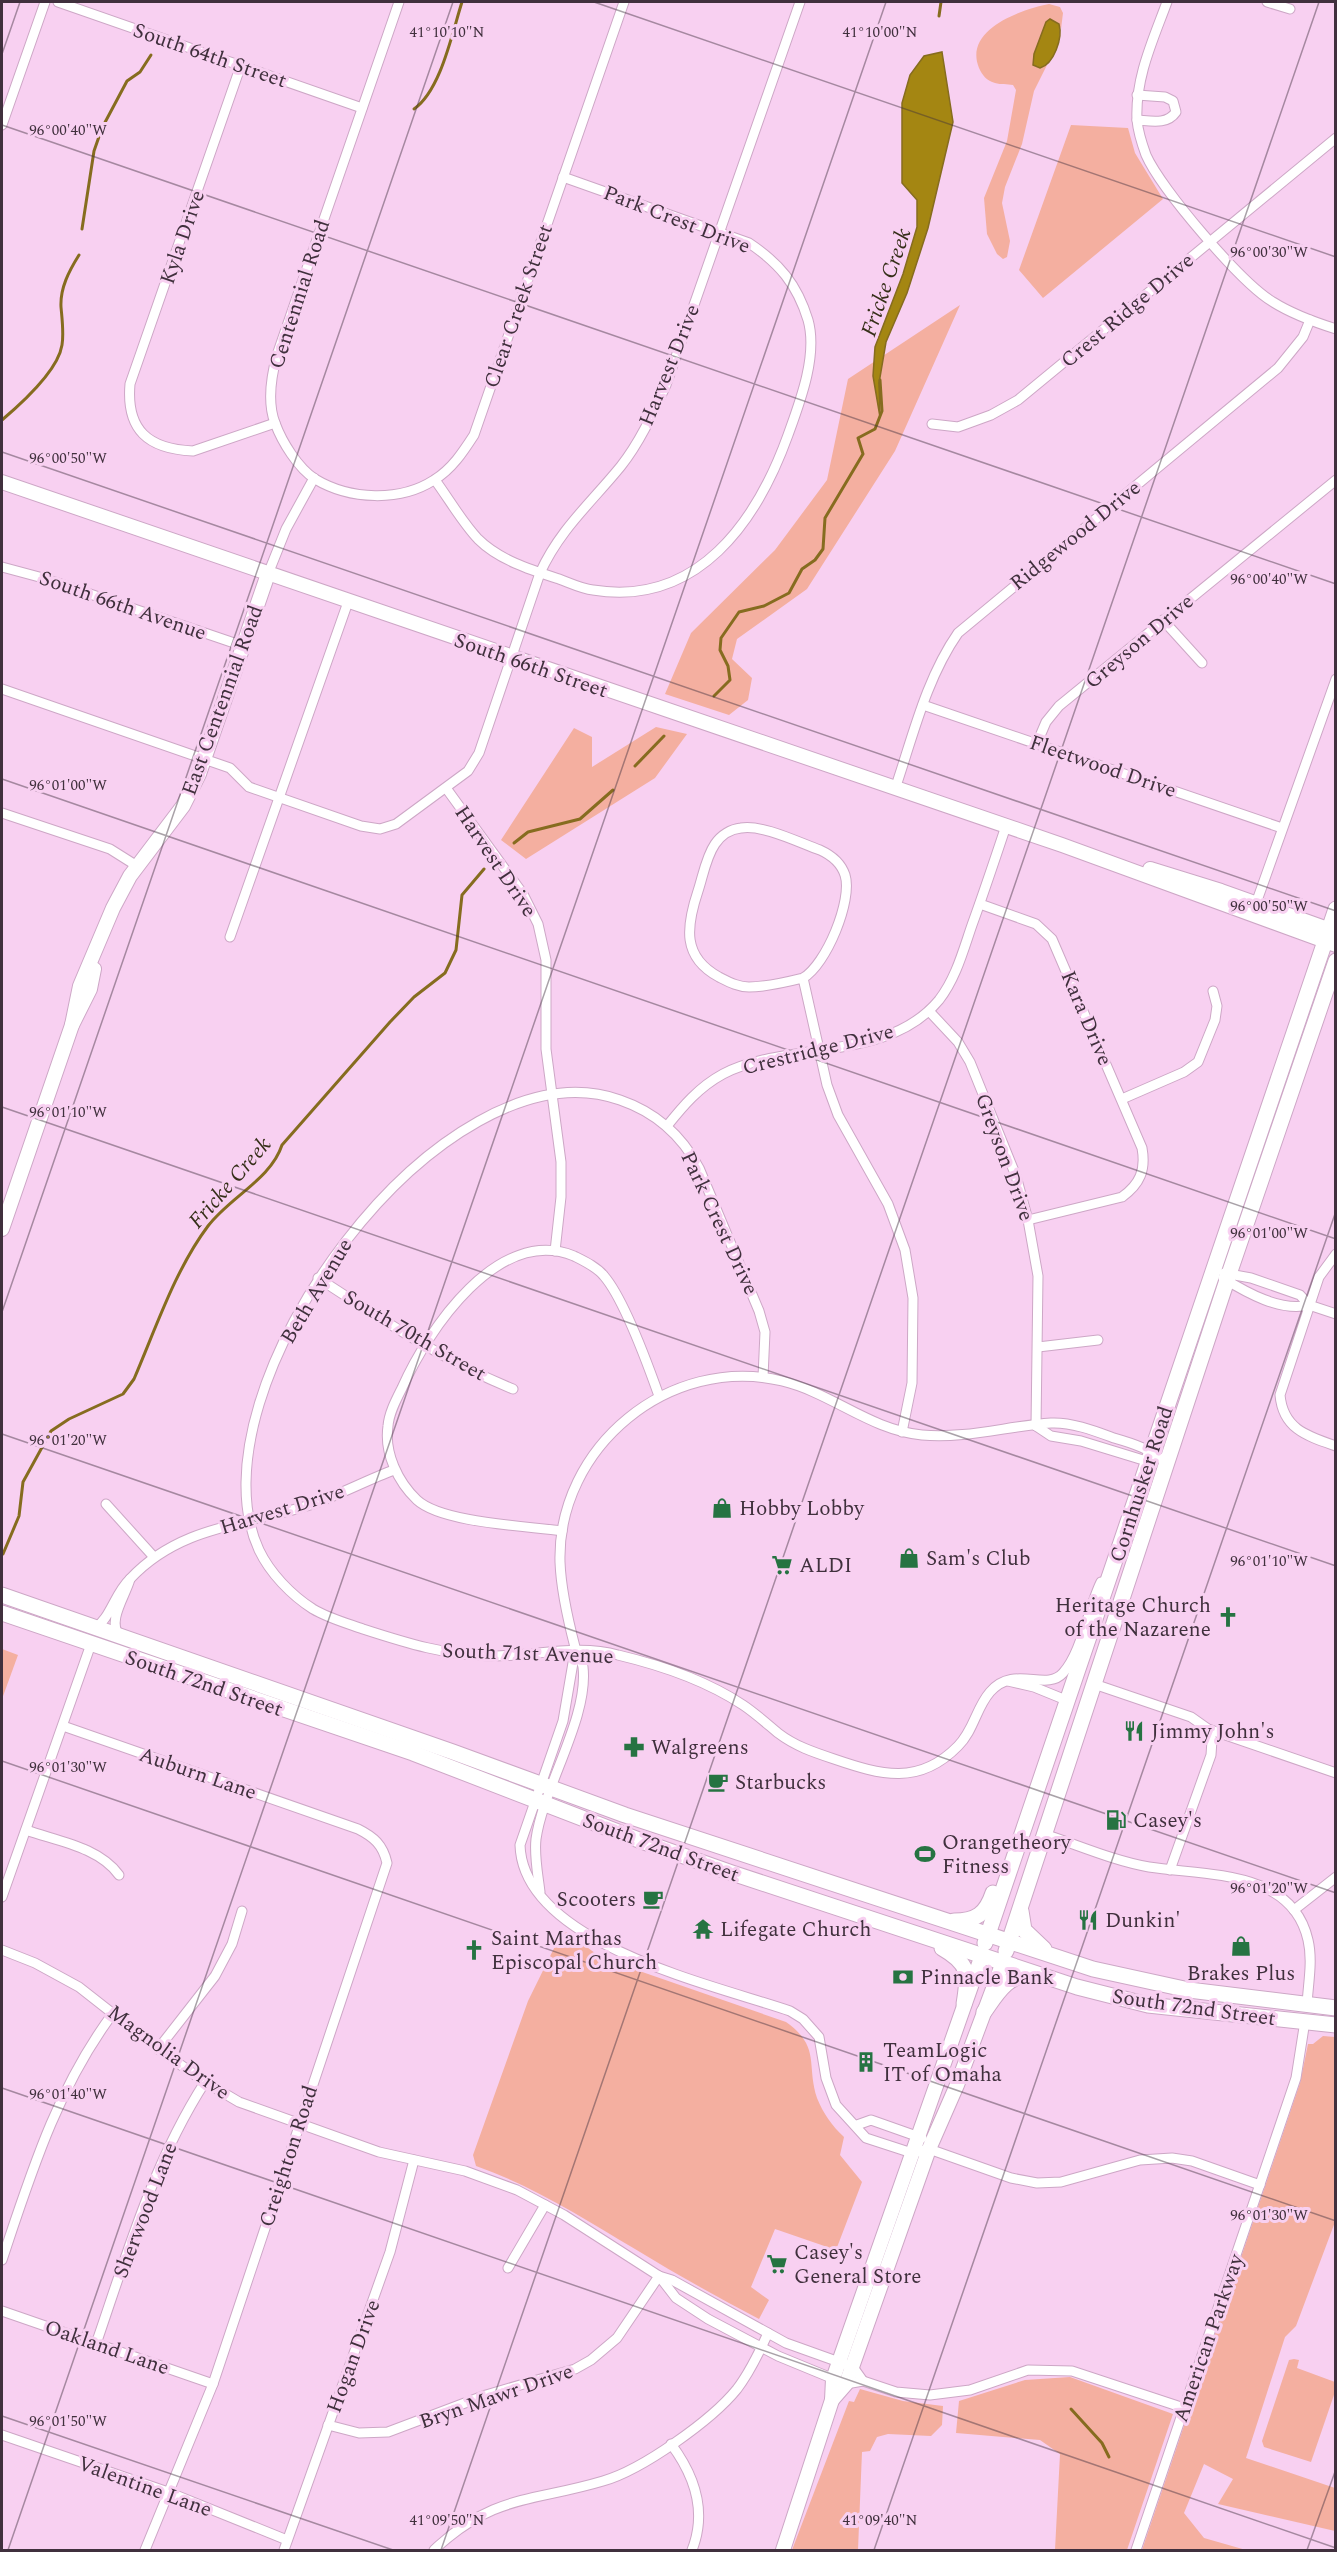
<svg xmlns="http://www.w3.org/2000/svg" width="1337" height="2552" font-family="Spectral,serif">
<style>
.green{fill:#f4afa0}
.water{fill:#a48612;stroke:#866c1f;stroke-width:1.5}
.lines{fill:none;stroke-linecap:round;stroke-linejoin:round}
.stream{stroke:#866c1f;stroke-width:3}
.street-casing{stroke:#cda7c6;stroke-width:11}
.secondary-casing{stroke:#cda7c6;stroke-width:16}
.primary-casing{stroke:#cda7c6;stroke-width:17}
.street{stroke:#fff;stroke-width:9}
.secondary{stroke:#fff;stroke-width:14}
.primary{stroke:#fff;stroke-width:15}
.ticks{fill:none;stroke:#40303d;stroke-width:1.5;stroke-opacity:0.45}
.labels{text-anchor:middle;stroke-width:6;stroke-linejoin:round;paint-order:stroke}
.street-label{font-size:21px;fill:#40303d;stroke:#f8d0f1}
.poi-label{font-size:21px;fill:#40303d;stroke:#f8d0f1;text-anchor:start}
.water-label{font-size:22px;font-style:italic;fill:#362f19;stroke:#f8d0f1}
.ticks-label{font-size:15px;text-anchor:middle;fill:#40303d;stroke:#f8d0f1;stroke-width:6;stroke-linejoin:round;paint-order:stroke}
</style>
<rect width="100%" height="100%" fill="#f8d0f1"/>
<g class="green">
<path d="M1049 4 1060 7 1063 13 1061 29 1059 24C1050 35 1027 53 1036 67L1047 65 1034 91 1022 144 1005 187 1002 203 1010 241 1007 257 1003 259 997 254 987 234 984 198 1007 141 1016 90 1013 85C1007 84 1001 85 995 83 987 81 982 75 979 68 963 29 1023 9 1049 4Z"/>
<polygon points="1071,125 1128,128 1135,153 1163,199 1043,298 1019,270"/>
<polygon points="960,305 895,451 807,589 737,639 732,659 752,678 748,700 729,715 665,694 691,633 775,550 827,480 848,379"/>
<polygon points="656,727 687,734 655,778 526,859 501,840 574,728 592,737 592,767"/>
<polygon points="2,1649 18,1655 2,1699"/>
<path d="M563 1930 602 1958 786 2022C821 2047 806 2064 817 2098 823 2113 832 2126 844 2137L840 2155 862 2182 836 2250 775 2229 751 2287 769 2300 759 2319C717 2297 676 2274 635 2249 583 2218 533 2186 476 2166L473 2155 528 2001Z"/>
<polygon points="1323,2036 1335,2037 1335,2222 1296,2326 1285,2337 1246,2458 1335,2488 1335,2531 1218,2504 1233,2479 1204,2464 1184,2513 1204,2538 1246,2550 1142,2550 1300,2083 1308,2044 1313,2044"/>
<polygon points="1294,2359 1299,2360 1297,2368 1335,2382 1335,2392 1311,2462 1264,2447 1262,2441 1289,2360"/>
<polygon points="1070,2377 1173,2414 1127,2550 1055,2550 1060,2454 1040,2440 956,2433 959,2401 1025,2380"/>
<polygon points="860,2389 903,2401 943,2406 942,2425 931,2436 888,2434 877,2437 870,2451 862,2452 858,2550 792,2550 849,2401 854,2402"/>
</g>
<g class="water">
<path d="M1050 19 1059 24C1063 38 1054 64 1040 68L1033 65 1034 54 1046 22Z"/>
<polygon points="942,52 953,122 928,228 907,293 886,342 879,383 880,417 873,376 875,347 903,274 917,227 917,200 902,183 902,103 910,75 924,56"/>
</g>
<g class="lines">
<g class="stream">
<polyline points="939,16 941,2"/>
<path d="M414 109C441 90 452 33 462 2"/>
<polyline points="82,229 94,151 102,128 127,81 140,72 151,55"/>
<path d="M2 420C22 403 58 371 62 345 64 333 62 319 61 307 60 288 69 271 79 255"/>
<polyline points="714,696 730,680 728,666 720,650 721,638 739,612 764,606 789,593 802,569 815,560 823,549 825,518 863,454 858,438 875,429 882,411 880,380"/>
<polyline points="635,766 664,736"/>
<polyline points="514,843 528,832 580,819 613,790"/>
<path d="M3 1554 19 1516 23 1482 51 1431 69 1419 123 1394 134 1379C156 1328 175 1270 208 1226 230 1197 271 1179 282 1145L390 1022 414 997 445 973 456 950 462 895 484 869"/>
<polyline points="1071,2409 1102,2443 1109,2457"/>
</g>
<g class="street-casing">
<g id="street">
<polyline points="58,2 362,108"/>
<path d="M399 2 277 355C271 377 267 402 275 423 282 442 298 468 315 479 350 500 400 502 434 480 452 469 463 452 474 435L624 2"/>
<path d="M1167 2C1153 40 1135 78 1137 120 1138 131 1142 144 1146 155 1161 189 1241 283 1273 302 1292 314 1314 322 1336 329"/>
<polyline points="1267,2 1290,9"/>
<path d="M241 65 130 384C126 430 148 449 193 451L275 423"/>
<path d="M1137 120C1151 121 1167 125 1176 112L1173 101 1165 97 1137 95"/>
<polyline points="2,125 45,2"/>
<polyline points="932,424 958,427 991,415 1018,400 1336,138"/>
<path d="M435 480C449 499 462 522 478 539 499 560 531 570 559 579 570 583 582 589 593 590 698 607 757 521 788 435 800 402 818 355 808 320 797 284 779 263 749 243L563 177"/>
<polyline points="2,567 43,578 243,646"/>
<polyline points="268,574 286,529 314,478"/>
<polyline points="1163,620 1202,663"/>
<path d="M2 689 230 768 249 787 361 826 380 829 396 824 468 771 479 753 540 573C560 529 591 503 621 466 640 442 653 413 666 385L800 2"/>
<polyline points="923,705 1282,828"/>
<polyline points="1037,743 1046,722 1059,706 1336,480"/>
<polyline points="446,788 523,894 538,924 546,960 546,1049 561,1162 561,1197 555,1251"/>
<path d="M895 789C913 736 926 679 958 633L1278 368 1303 337 1310 320"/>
<polyline points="2,813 110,849 137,866"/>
<path d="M980 904 1036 924 1052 939 1142 1148C1146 1170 1140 1184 1122 1197L1028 1220"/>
<polyline points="1254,909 1336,679"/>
<polyline points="230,937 348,602"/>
<path d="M803 978C787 982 766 987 749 987 738 987 729 982 719 977 682 957 686 927 698 891 703 876 706 857 715 844 721 835 731 829 741 828 762 824 800 843 820 850 831 855 841 863 845 875 853 900 826 965 803 978L827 1085 838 1115 888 1204 905 1250 913 1298 912 1383 902 1432"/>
<polyline points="929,1011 958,1042 970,1062 1016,1176 1028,1220 1038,1276 1036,1426"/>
<polyline points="1122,1099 1184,1072 1198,1062 1215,1020 1217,1006 1213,991"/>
<path d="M667 1126C683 1106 699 1087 723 1074 789 1040 887 1063 939 1000 956 978 963 951 972 925 984 892 995 859 1006 826"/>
<path d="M1336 1254 1319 1277 1280 1395C1283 1429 1307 1436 1336 1446"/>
<polyline points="1224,1273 1251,1278 1300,1295 1309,1305 1336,1314"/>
<path d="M318 1278C381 1319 444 1361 513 1389"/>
<path d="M1223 1278C1247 1293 1281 1312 1309 1305"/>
<polyline points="1038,1347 1098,1340"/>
<path d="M763 1377 765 1332 759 1311 699 1168C682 1136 655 1112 620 1100 443 1037 185 1391 259 1550 270 1573 291 1595 313 1609 328 1618 346 1623 363 1629 406 1643 448 1656 493 1656 534 1656 578 1644 618 1655 660 1665 707 1681 743 1705 755 1713 766 1723 778 1733 795 1746 813 1752 834 1759 881 1775 919 1786 958 1746 974 1730 976 1708 990 1692 1014 1664 1046 1692 1063 1673 1082 1652 1088 1608 1101 1582"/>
<polyline points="1036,1426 1051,1436 1081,1441 1153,1463"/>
<polyline points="106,1504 153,1556"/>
<path d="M562 1531C527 1526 442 1523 417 1500 398 1482 384 1453 388 1426 389 1413 396 1400 402 1388 428 1330 498 1225 574 1256 584 1261 597 1267 604 1276 624 1299 648 1365 659 1396"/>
<path d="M130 1579C180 1525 248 1525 313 1504 341 1494 367 1480 394 1470"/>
<path d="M95 1628C110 1619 115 1593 130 1579 126 1595 106 1622 120 1636"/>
<path d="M575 1651 563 1721 520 1845C523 1944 715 1985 790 2011L803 2019 819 2037 826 2078 836 2105 866 2138 912 2153 929 2149 1011 2178 1037 2183 1061 2182 1140 2160 1172 2158 1192 2161 1260 2185"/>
<polyline points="1008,1681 1034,1687 1066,1700"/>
<polyline points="1094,1684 1191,1717 1208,1729 1336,1773"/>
<path d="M63 1726 358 1829C374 1837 383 1845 387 1863L213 2384 145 2550"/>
<path d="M26 1830C57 1841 99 1847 119 1875"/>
<path d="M1044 1834C1078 1845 1114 1861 1149 1867 1206 1876 1292 1869 1308 1940 1313 1961 1308 1984 1307 2005"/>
<polyline points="1170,1870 1211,1755 1212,1740 1208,1729"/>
<path d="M540 1892C538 1875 534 1856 536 1839 543 1788 589 1717 583 1667 582 1660 576 1654 575 1647 568 1620 561 1590 560 1562 557 1447 670 1354 782 1381 832 1393 870 1430 922 1435 965 1439 1008 1426 1051 1423 1072 1422 1095 1431 1114 1438 1135 1444 1150 1449 1166 1463"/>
<polyline points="2,1897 91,1644"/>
<polyline points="1294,1910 1336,1877"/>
<polyline points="2,1950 35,1963 79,1987 158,2049 205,2082 239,2102 379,2152 465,2171 517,2190 564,2215 659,2276 672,2280 786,2343 853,2367 863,2381"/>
<polyline points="158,2049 215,1976 232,1944 242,1911"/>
<polyline points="857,2125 871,2120 922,2138"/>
<path d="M2 2260C31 2173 58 2086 114 2012"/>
<polyline points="508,2268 545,2205"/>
<polyline points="659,2276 676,2298 708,2319 778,2356 846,2384 863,2381 896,2392 930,2395 970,2390 1028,2370 1072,2371 1184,2408"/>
<polyline points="2,2311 213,2384"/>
<path d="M96 2344C127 2254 153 2163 205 2082"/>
<polyline points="328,2425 359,2433 388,2432 486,2395 575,2369 591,2360 617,2338 659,2276"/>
<polyline points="2,2435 168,2492 287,2540"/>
<path d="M671 2444C695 2476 707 2512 692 2550"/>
<polyline points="284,2550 390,2252 414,2160"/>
<path d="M434 2550C493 2494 533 2502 603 2481 642 2470 712 2420 737 2389 750 2372 759 2353 768 2333"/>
<polyline points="1136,2550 1296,2078 1305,2021"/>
</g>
</g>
<g class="secondary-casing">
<g id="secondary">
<polyline points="2,482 1062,845 1336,945"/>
<polyline points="1150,869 1221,891 1336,932"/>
<polyline points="72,1025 80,986 113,908 130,876 183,806 199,774 268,574"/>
<polyline points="2,1229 72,1025 90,989 94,969"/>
<polyline points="832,2400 846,2384 929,2149 957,2085 1003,1962"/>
<polyline points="783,2550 832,2400 833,2379 982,1955"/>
</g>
</g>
<g class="primary-casing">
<g id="primary">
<polyline points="2,1595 453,1752 625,1815 1093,1969 1189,1990 1336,2008"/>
<polyline points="2,1613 413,1753 644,1842 732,1873 1077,1987 1148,2005 1336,2025"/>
<polyline points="1021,1911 1024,1930 1044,1949"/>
<path d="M954 1921C976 1921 986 1914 993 1893"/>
<polyline points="985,1943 1336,909"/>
<path d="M942 1948C970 1964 969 1974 964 2004"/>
<polyline points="1006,1951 1229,1274 1336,961"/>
<path d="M984 2012C998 1992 1007 1975 1033 1974"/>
</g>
</g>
<use href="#street" class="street"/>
<use href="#secondary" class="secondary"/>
<use href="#primary" class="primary"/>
</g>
<path class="ticks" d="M594 2 1336 257M2 54 20 2M2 125 1336 584M2 452 1336 911M2 779 1336 1239M2 1107 1336 1566M2 1312 453 2M2 1434 1336 1893M2 1761 1336 2221M2 2088 1336 2548M2 2416 393 2550M8 2550 886 2M441 2550 1319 2M874 2550 1336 1211M1307 2550 1336 2469"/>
<defs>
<g id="shop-bare" transform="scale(1.62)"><path d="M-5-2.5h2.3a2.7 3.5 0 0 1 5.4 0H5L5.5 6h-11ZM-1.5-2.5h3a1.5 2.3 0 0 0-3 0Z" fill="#267342" stroke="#f8d0f1" stroke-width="2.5" paint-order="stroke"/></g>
<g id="supermarket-bare" transform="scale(1.62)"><path d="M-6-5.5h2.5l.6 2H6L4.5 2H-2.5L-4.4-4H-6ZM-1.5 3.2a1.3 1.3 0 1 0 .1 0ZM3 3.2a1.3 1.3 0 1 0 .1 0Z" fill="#267342" stroke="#f8d0f1" stroke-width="2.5" paint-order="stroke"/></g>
<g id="church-bare" transform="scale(1.62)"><path d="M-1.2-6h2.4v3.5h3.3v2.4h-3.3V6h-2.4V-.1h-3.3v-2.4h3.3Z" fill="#267342" stroke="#f8d0f1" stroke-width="2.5" paint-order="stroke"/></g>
<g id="restaurant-bare" transform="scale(1.62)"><path d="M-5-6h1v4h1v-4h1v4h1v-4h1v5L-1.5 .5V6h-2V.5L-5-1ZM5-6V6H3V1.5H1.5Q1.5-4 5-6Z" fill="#267342" stroke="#f8d0f1" stroke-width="2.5" paint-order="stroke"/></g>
<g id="pharmacy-bare" transform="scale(1.62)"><path d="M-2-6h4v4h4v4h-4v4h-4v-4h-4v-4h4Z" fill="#267342" stroke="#f8d0f1" stroke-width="2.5" paint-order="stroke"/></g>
<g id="cafe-bare" transform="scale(1.62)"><path d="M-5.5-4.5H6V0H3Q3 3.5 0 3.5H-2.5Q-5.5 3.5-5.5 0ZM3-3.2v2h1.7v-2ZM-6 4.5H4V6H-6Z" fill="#267342" stroke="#f8d0f1" stroke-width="2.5" paint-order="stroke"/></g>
<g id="fuel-bare" transform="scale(1.62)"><path d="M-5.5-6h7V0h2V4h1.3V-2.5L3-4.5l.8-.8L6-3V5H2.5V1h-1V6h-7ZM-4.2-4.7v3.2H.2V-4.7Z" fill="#267342" stroke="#f8d0f1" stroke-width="2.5" paint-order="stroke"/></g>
<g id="stadium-bare" transform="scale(1.62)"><path d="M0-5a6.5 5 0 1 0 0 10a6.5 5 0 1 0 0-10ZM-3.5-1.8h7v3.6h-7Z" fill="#267342" stroke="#f8d0f1" stroke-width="2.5" paint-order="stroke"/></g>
<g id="temple-bare" transform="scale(1.62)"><path d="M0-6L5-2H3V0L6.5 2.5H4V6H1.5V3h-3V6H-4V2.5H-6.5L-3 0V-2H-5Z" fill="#267342" stroke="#f8d0f1" stroke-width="2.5" paint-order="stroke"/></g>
<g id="bank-bare" transform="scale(1.62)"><path d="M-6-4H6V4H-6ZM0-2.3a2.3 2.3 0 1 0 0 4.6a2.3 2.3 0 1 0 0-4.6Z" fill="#267342" stroke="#f8d0f1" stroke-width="2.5" paint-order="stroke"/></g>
<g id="building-bare" transform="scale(1.62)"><path d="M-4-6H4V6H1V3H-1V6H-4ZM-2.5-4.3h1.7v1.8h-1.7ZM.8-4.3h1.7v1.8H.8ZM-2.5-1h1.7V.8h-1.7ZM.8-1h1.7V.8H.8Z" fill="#267342" stroke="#f8d0f1" stroke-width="2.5" paint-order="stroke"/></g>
</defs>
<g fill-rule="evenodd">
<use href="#shop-bare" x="722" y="1508"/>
<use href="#shop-bare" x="909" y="1558"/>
<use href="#supermarket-bare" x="782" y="1565"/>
<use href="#church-bare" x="1228" y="1617"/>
<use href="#restaurant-bare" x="1134" y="1731"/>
<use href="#pharmacy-bare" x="634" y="1747"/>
<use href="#cafe-bare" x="718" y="1782"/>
<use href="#fuel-bare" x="1116" y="1820"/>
<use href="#stadium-bare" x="925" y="1854"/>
<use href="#cafe-bare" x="653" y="1899"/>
<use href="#restaurant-bare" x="1088" y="1920"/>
<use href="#temple-bare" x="703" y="1929"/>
<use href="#shop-bare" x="1241" y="1946"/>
<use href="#church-bare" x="474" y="1950"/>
<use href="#bank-bare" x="903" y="1977"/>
<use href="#building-bare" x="866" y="2062"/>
<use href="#supermarket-bare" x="777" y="2264"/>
</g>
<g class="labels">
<g class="street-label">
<text transform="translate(210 55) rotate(19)" y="7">South 64th Street</text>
<text transform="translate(677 219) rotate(21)" y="7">Park Crest Drive</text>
<text transform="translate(182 237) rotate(-71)" y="7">Kyla Drive</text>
<text transform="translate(299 294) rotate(-72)" y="7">Centennial Road</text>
<text transform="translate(518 306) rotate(-71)" y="7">Clear Creek Street</text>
<text transform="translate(1127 310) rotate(-40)" y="7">Crest Ridge Drive</text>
<text transform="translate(669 365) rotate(-68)" y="7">Harvest Drive</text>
<text transform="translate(1075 535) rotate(-39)" y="7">Ridgewood Drive</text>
<text transform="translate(123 605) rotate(19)" y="7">South 66th Avenue</text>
<text transform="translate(1139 641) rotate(-40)" y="7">Greyson Drive</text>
<text transform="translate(531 665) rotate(19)" y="7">South 66th Street</text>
<text transform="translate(222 700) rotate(-70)" y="7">East Centennial Road</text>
<text transform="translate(1103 766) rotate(19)" y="7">Fleetwood Drive</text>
<text transform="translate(496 861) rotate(56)" y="7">Harvest Drive</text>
<text transform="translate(1087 1018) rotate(67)" y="7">Kara Drive</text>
<text transform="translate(818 1049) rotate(-14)" y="7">Crestridge Drive</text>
<text transform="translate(1005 1157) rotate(70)" y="7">Greyson Drive</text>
<text transform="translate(720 1223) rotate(65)" y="7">Park Crest Drive</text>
<text transform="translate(316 1291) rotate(-59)" y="7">Beth Avenue</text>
<text transform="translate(415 1335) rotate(30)" y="7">South 70th Street</text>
<text transform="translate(1141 1484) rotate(-72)" y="7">Cornhusker Road</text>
<text transform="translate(282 1509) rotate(-17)" y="7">Harvest Drive</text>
<text transform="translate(528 1653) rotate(2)" y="7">South 71st Avenue</text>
<text transform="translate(204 1683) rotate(19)" y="7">South 72nd Street</text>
<text transform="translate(198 1773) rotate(19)" y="7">Auburn Lane</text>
<text transform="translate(661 1847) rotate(20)" y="7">South 72nd Street</text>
<text transform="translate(1194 2007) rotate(8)" y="7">South 72nd Street</text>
<text transform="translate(169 2052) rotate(36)" y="7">Magnolia Drive</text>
<text transform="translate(288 2156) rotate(-72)" y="7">Creighton Road</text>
<text transform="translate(145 2210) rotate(-69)" y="7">Sherwood Lane</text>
<text transform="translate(1208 2338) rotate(-71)" y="7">American Parkway</text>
<text transform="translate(107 2347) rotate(19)" y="7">Oakland Lane</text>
<text transform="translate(353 2356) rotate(-70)" y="7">Hogan Drive</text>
<text transform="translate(496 2396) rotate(-19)" y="7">Bryn Mawr Drive</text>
<text transform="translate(145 2486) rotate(20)" y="7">Valentine Lane</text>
</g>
<g class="poi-label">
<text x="739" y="1515">Hobby Lobby</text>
<text x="926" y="1565">Sam's Club</text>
<text x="799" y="1572">ALDI</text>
<text x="1211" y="1612" text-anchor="end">Heritage Church<tspan x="1211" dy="24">of the Nazarene</tspan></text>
<text x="1151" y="1738">Jimmy John's</text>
<text x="651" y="1754">Walgreens</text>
<text x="735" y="1789">Starbucks</text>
<text x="1133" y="1827">Casey's</text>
<text x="942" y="1849">Orangetheory<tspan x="942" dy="24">Fitness</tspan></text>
<text x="636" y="1906" text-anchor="end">Scooters</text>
<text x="1105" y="1927">Dunkin'</text>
<text x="720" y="1936">Lifegate Church</text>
<text x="491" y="1945">Saint Marthas<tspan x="491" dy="24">Episcopal Church</tspan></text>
<text x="1241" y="1980" text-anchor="middle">Brakes Plus</text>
<text x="920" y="1984">Pinnacle Bank</text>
<text x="883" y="2057">TeamLogic<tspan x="883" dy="24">IT of Omaha</tspan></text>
<text x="794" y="2259">Casey's<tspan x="794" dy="24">General Store</tspan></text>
</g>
<g class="water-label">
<text transform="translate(885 282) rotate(-71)" y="8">Fricke Creek</text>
<text transform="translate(229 1182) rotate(-49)" y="8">Fricke Creek</text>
</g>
</g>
<g class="ticks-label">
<text x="447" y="37">41°10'10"N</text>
<text x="880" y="37">41°10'00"N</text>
<text x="68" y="135">96°00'40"W</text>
<text x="1269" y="257">96°00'30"W</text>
<text x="68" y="463">96°00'50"W</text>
<text x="1269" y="584">96°00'40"W</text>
<text x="68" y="790">96°01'00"W</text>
<text x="1269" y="911">96°00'50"W</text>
<text x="68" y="1117">96°01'10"W</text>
<text x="1269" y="1238">96°01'00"W</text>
<text x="68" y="1445">96°01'20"W</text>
<text x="1269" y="1566">96°01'10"W</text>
<text x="68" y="1772">96°01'30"W</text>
<text x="1269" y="1893">96°01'20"W</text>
<text x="68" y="2099">96°01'40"W</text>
<text x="1269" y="2220">96°01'30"W</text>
<text x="68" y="2426">96°01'50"W</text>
<text x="447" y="2525">41°09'50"N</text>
<text x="880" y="2525">41°09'40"N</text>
</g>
<rect width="1337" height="2552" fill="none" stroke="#40303d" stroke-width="6"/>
</svg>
